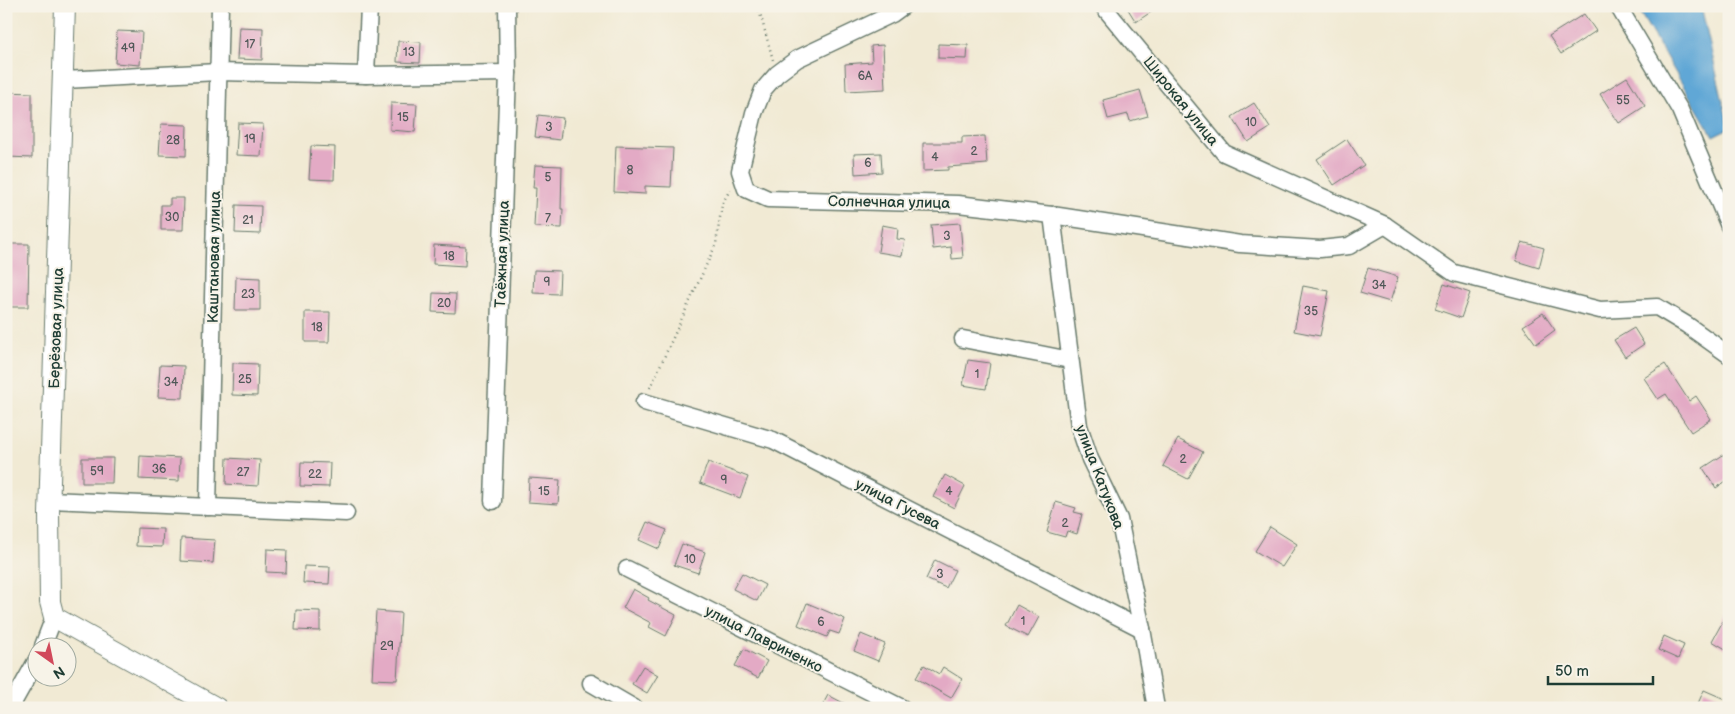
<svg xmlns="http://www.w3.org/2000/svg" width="1735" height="714" font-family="'Balsamiq Sans',sans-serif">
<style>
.water{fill:#60a7d6;stroke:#407285}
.building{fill:#e3aac5}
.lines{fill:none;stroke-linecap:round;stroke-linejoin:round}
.minor-casing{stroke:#687a6c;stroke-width:19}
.major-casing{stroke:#687a6c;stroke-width:22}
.path{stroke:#687a6c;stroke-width:2.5;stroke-dasharray:1 4;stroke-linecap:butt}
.minor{stroke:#fff;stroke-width:16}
.major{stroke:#fff;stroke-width:20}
.labels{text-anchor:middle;stroke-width:4;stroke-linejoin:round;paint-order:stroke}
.number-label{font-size:12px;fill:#505858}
.street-label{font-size:15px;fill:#1f3d34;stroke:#f7f3e8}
</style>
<rect width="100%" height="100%" fill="#f7f3e8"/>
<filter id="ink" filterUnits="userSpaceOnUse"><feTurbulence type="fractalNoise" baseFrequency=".02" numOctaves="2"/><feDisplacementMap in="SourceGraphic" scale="10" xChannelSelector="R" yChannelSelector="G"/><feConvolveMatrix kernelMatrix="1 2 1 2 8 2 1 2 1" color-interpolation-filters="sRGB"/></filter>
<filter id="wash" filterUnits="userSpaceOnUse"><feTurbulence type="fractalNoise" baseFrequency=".0096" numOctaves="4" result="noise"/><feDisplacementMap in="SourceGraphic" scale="20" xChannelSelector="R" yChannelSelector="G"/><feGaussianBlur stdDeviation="1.12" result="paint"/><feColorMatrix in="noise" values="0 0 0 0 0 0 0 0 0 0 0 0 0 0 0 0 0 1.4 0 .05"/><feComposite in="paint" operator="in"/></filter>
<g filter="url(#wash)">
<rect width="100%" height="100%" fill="#f1ead4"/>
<polygon class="water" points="1636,6 1701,6 1729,128 1713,136"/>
<g id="blocks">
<g class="building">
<polygon points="1126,6 1160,6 1136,22"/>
<polygon points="1584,14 1596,31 1561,54 1549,36"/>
<polygon points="239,27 263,28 262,60 237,59"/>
<polygon points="117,31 142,32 140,65 115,63"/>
<polygon points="398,41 421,42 420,63 397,62"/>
<polygon points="938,44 968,45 967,59 938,58"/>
<polygon points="883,45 885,89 846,91 845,64 872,62 871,46"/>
<polygon points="1627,77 1645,106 1619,123 1600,94"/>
<polygon points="1140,90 1148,116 1130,121 1128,114 1108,119 1103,100"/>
<polygon points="6,92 32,93 32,158 8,157 9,121 6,121"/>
<polygon points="391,103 417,104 415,132 390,130"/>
<polygon points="1254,103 1270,128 1248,142 1232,117"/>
<polygon points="538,115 563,118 560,140 535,137"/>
<polygon points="238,123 263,124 261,156 236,155"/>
<polygon points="161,124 187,125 186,156 159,155"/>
<polygon points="985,136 987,164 948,167 948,170 923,171 923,143 962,143 962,137"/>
<polygon points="1347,139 1364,165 1334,185 1317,159"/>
<polygon points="311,146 335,147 334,180 309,179"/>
<polygon points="616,146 673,148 671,187 645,186 645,194 614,192"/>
<polygon points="881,153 882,172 855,174 854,154"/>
<polygon points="535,165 562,166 561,209 563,209 562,228 534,227 536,188 533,188"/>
<polygon points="170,198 184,198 183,230 161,230 161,205 170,205"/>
<polygon points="236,205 261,206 260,234 235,233"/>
<polygon points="960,223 963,258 952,259 951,247 933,249 931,225"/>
<polygon points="882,225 898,228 897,239 905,240 902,256 878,252"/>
<polygon points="1522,242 1544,248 1539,268 1516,261"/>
<polygon points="6,244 29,244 28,307 6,307"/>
<polygon points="434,245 466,247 465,266 433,264"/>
<polygon points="1368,268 1398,277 1390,302 1360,293"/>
<polygon points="534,270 560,271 559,294 533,293"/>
<polygon points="236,277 260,278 260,310 235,310"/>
<polygon points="1444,284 1470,293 1461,318 1435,309"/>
<polygon points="1303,286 1329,291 1320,336 1294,331"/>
<polygon points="433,293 456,294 455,313 432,312"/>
<polygon points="305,312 330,312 329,342 305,342"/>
<polygon points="1543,313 1555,330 1536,344 1523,326"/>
<polygon points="1634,328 1644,344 1625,357 1614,340"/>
<polygon points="968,360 990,363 986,389 963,385"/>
<polygon points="233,363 258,364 257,396 232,395"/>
<polygon points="1665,364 1689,401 1696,396 1711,419 1691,432 1666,394 1658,399 1644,378"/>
<polygon points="160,365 184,366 183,398 158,397"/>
<polygon points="1178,439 1203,452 1188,479 1163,466"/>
<polygon points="1723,455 1729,464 1729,479 1716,488 1703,468"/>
<polygon points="140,456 180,458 179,481 139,479"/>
<polygon points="82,458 113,458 112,483 82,483"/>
<polygon points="227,458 260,460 258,486 226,484"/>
<polygon points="301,462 330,463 329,487 300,486"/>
<polygon points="708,462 748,477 740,498 700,483"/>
<polygon points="945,475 965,486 954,508 933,497"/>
<polygon points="529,478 560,480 558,504 528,502"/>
<polygon points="1056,502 1076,508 1074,512 1082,514 1077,534 1067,531 1065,537 1047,532"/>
<polygon points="647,522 667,530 659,549 639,540"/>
<polygon points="1270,527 1297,544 1282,567 1255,551"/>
<polygon points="137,528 163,529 162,547 136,546"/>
<polygon points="181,538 215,540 213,563 180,561"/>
<polygon points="682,544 705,552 698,573 674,565"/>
<polygon points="267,549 287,550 286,573 266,572"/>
<polygon points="935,560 955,570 946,588 926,579"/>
<polygon points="304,566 330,567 329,584 303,583"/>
<polygon points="742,573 765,585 757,601 733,589"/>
<polygon points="633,589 649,598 648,600 676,615 666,636 649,627 651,623 623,608"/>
<polygon points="807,603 845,619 839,634 830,631 827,637 798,625"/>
<polygon points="1017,605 1039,617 1028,637 1006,626"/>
<polygon points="296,610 320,611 320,631 295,630"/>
<polygon points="1729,610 1729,651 1712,641"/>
<polygon points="376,611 401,613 397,680 372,679"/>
<polygon points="861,634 885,644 878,661 854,651"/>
<polygon points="1664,636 1684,645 1678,659 1658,650"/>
<polygon points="744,649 767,661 758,678 735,666"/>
<polygon points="924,665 939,674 943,667 962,679 951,698 916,678"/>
<polygon points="643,666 658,675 647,693 632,684"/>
<polygon points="1704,690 1727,700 1723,708 1696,708"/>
<polygon points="828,695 853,708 821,708"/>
</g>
</g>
</g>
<g filter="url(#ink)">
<use href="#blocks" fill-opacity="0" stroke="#687a6c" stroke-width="1"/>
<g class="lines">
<g class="minor-casing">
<g id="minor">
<polyline points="903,6 892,14 797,59 777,74 763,90 754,113 740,171 746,189 768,199 958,204 1052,215 1240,244 1320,249 1349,246 1385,225 1454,273 1600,310 1657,307 1687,325 1729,355"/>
<polyline points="1103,6 1224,153 1385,225"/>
<polyline points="1618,6 1680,110 1729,226"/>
<polyline points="366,75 369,6"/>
<polyline points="64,80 218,72 366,75 508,73"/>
<polyline points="1052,215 1079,426 1090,459 1119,519 1142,629 1156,708"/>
<polyline points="963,339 1070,360"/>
<polyline points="644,402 773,440 1142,629"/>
<polyline points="50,500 346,513"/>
<polyline points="493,501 508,73 507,6"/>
<polyline points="208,507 220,6"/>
<polyline points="627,569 902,708"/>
<polyline points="43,646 54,617"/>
<polyline points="591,683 634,708"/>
<polyline points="10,708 38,658"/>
</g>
</g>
<g class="major-casing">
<polyline id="major" points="65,6 49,514 50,602 54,617 217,708"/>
</g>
<g class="path">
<polyline points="758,6 773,60"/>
<polyline points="650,388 716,244 722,204 731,188"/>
</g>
<use href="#minor" class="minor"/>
<use href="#major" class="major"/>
</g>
</g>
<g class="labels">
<g class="number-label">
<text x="250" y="48">17</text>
<text x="128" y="52">49</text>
<text x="409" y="56">13</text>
<text x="865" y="80">6А</text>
<text x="1623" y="104">55</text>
<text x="403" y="121">15</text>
<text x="1251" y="126">10</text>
<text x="549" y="131">3</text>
<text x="250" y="143">19</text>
<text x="173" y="144">28</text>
<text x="974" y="155">2</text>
<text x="935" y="161">4</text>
<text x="868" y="167">6</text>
<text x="630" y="174">8</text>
<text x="548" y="181">5</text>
<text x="172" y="221">30</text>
<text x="548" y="222">7</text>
<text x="248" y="224">21</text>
<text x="947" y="240">3</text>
<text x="449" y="260">18</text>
<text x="547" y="286">9</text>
<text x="1379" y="289">34</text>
<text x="248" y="298">23</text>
<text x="444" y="307">20</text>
<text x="1311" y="315">35</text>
<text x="317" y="331">18</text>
<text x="977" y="378">1</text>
<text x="245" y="383">25</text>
<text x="171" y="386">34</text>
<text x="1183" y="463">2</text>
<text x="159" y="473">36</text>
<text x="97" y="475">59</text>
<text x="243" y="476">27</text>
<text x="315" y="478">22</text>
<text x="724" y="484">9</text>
<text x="544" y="495">15</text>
<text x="949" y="495">4</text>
<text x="1065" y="527">2</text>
<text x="690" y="563">10</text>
<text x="940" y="578">3</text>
<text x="1023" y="625">1</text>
<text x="821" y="626">6</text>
<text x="387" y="650">29</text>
</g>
<g class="street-label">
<text transform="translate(1181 101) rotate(51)" y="5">Широкая улица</text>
<text transform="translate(889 202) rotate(1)" y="5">Солнечная улица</text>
<text transform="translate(502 254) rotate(-88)" y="5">Таёжная улица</text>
<text transform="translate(214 257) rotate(-89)" y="5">Каштановая улица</text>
<text transform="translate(56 328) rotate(-88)" y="5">Берёзовая улица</text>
<text transform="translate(1100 477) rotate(69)" y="5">улица Катукова</text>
<text transform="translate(898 504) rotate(27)" y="5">улица Гусева</text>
<text transform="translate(764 639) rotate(27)" y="5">улица Лавриненко</text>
</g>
</g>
<rect width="1735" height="714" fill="none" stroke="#f7f3e8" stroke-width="25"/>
<g transform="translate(52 662) rotate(147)"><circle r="24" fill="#f7f3e8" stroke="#a1aaa0"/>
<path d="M0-4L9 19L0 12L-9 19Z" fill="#d1495b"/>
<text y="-8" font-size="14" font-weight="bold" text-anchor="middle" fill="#1f3d34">N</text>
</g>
<path d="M1548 676v8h105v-8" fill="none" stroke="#1f3d34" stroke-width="2.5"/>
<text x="1555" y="676" font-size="15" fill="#1f3d34" stroke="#f7f3e8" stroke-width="4" paint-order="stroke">50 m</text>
</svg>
